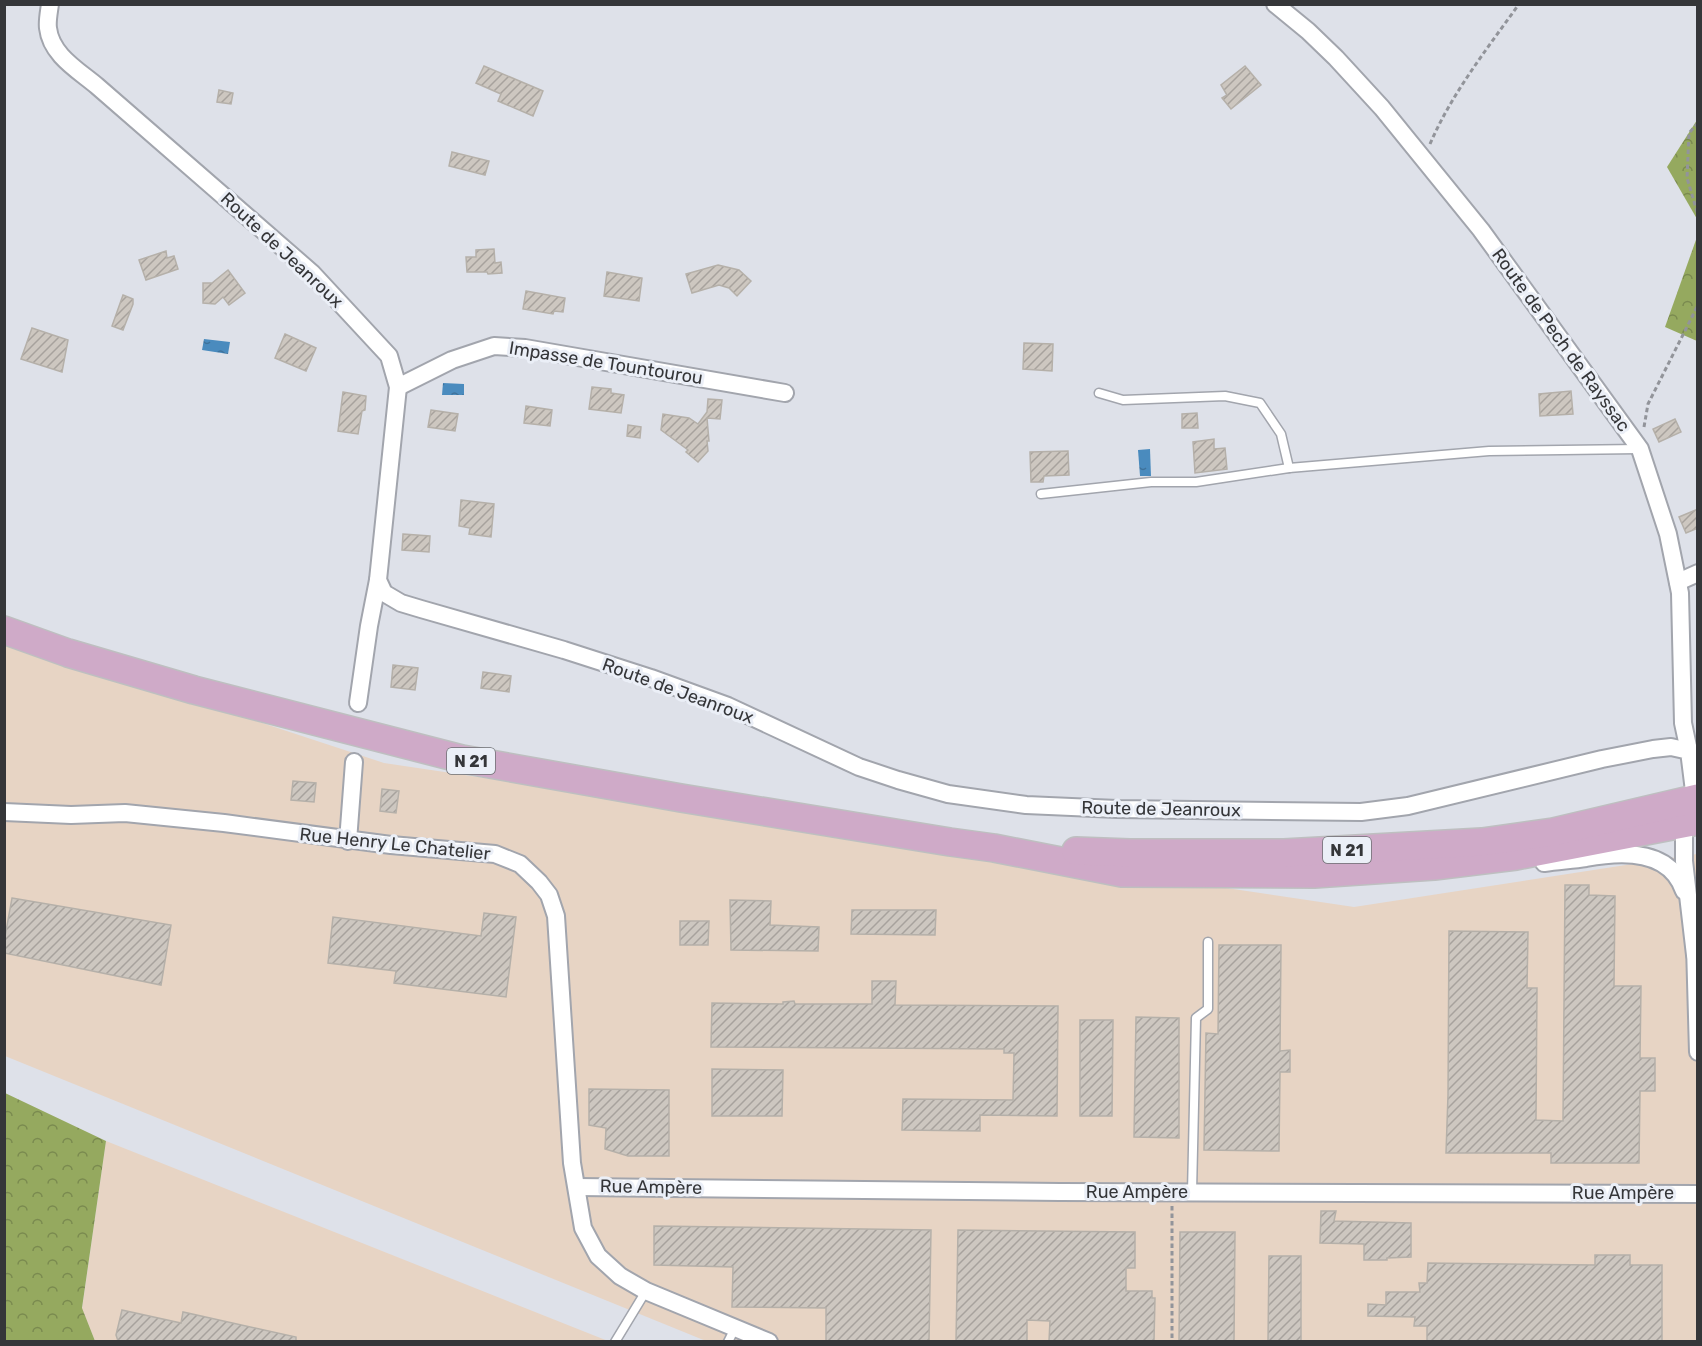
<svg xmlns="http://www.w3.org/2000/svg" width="1702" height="1346" font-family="Rubik,sans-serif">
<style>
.industrial{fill:#e7d4c4}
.forest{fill:url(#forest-crowns)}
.water{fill:url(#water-ripples)}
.building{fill:url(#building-hatch);stroke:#b5b0a9;stroke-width:1.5}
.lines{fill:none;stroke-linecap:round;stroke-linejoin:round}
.lane-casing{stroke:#a2a5ad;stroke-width:11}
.street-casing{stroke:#a2a5ad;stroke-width:20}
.primary-casing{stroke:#bebfc0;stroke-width:30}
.path{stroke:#92949a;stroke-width:3;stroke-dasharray:4.5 3;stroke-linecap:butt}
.lane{stroke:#fff;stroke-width:8}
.street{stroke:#fff;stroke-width:16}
.primary{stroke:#cfaac8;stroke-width:27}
.labels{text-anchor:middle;stroke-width:6;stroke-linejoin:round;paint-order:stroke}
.shield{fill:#ebeff7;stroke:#6c6e72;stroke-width:1.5}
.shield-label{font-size:16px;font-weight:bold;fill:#353639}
.street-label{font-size:18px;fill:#353639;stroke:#ebeff7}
</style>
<defs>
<pattern id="forest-crowns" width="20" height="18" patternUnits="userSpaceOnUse" patternTransform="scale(1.5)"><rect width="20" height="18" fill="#95a95f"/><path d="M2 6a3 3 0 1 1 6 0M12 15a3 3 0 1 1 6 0" fill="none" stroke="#7a8a4f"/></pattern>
<pattern id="water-ripples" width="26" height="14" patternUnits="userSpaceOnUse" patternTransform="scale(1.5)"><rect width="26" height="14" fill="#4a8bbe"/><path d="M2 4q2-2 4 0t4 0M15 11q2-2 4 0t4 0" fill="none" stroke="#3e729b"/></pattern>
<pattern id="building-hatch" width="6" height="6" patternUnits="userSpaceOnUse" patternTransform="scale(1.5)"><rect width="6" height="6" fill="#cdc7c0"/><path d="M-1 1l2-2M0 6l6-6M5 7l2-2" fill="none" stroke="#a7a29d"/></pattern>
</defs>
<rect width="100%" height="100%" fill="#dee1e9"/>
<g class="industrial">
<polygon points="4,638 384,763 1354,907 1697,854 1697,1341 706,1341 5,1056"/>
<polygon points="106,1141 608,1341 95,1341 82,1309"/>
</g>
<g class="forest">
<polygon points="1697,120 1697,219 1667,167"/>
<polygon points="1697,237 1698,341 1697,341 1665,327"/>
<polygon points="5,1093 106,1141 82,1308 95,1341 5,1341"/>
</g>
<g class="water">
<polygon points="204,339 230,342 228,354 202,350"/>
<polygon points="443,383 464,384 464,395 442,395"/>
<polygon points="1150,449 1151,476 1140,476 1138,450"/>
</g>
<g class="building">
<polygon points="484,66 543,91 533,116 498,101 501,94 476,83"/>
<polygon points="1245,66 1261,85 1231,109 1222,98 1227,95 1221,85"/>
<polygon points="219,90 233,93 231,104 217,102"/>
<polygon points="452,152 489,161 485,175 449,166"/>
<polygon points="494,249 495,263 501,262 502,273 488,274 487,272 467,272 466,257 476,257 476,250"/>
<polygon points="166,251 167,258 174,256 178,269 146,280 139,260"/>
<polygon points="718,265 739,270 751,281 737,296 729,288 719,285 692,293 686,274"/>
<polygon points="228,270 245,293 229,305 223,297 215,304 203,303 203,283 212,283"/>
<polygon points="607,272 642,278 639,301 604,296"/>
<polygon points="526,291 565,298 563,312 554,311 553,314 523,309"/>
<polygon points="123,295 133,299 133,304 123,330 112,326"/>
<polygon points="32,328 68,340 62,372 21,359"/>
<polygon points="285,334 316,348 306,371 275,358"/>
<polygon points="1024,343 1053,344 1052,371 1023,369"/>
<polygon points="592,387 611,389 611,393 624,395 621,413 589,409"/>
<polygon points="1571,391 1573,414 1540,416 1539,394"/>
<polygon points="343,392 366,396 365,410 362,411 358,434 338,431"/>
<polygon points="708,399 722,400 720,419 707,418 709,441 707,441 708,451 698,462 686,452 688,450 661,430 663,414 689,418 698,424 707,412"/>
<polygon points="526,406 552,410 550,426 524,423"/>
<polygon points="431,410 458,414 455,431 428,427"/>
<polygon points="1197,413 1198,428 1182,428 1182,414"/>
<polygon points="1675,419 1681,432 1659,442 1653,429"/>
<polygon points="628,425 641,427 640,438 627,436"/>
<polygon points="1214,439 1214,449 1225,448 1227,469 1195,473 1193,442"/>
<polygon points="1068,451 1069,475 1044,476 1043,482 1031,482 1030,452"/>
<polygon points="461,500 494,504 491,537 469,534 470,528 459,526"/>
<polygon points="1698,509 1698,528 1686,533 1679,517"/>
<polygon points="403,534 430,536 429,552 402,550"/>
<polygon points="393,665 418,668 415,690 391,687"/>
<polygon points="483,672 511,676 509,692 481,688"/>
<polygon points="293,781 316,783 314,802 291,800"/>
<polygon points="382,789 399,791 396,813 380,811"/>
<polygon points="1565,885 1589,885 1589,895 1615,896 1614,986 1641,986 1640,1058 1655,1058 1655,1091 1640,1091 1639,1163 1551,1163 1551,1153 1446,1153 1448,1095 1449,931 1528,932 1527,988 1537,988 1536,1120 1563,1121"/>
<polygon points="12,898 171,925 161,985 4,953 4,942"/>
<polygon points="730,900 771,901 770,925 819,927 818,951 731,950"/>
<polygon points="852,910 936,910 935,935 851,934"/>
<polygon points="484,913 516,917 506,997 394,983 396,971 328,963 333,917 481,936"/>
<polygon points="680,921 709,921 708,945 680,945"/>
<polygon points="1219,945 1281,945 1280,1051 1290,1050 1290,1072 1280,1072 1279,1151 1204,1150 1206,1033 1218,1034"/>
<polygon points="872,981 896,981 895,1005 1058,1006 1057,1116 980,1115 980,1131 902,1130 903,1099 1013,1100 1014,1053 1004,1053 1004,1049 711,1047 712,1003 783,1004 783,1002 794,1001 795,1004 872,1004"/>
<polygon points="1136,1017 1179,1018 1179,1138 1134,1137"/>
<polygon points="1080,1020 1113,1020 1112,1116 1080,1116"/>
<polygon points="712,1069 783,1070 782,1116 712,1116"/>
<polygon points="589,1089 669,1090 669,1156 628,1156 605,1149 606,1128 589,1125"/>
<polygon points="1321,1211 1336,1211 1334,1221 1411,1223 1411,1257 1387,1258 1387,1260 1364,1260 1364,1244 1320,1243"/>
<polygon points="654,1226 931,1230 929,1341 826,1341 826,1308 732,1307 733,1267 654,1265"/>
<polygon points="958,1230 1135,1232 1135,1268 1126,1268 1126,1291 1152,1291 1152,1298 1155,1298 1154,1341 1049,1341 1050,1321 1027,1320 1027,1341 956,1341"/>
<polygon points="1180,1232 1235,1232 1234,1341 1179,1341"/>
<polygon points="1595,1255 1630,1255 1630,1265 1662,1265 1662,1341 1427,1341 1427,1326 1414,1326 1415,1317 1368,1316 1368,1304 1386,1305 1386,1292 1420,1292 1419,1283 1427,1283 1428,1263 1595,1265"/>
<polygon points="1269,1256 1301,1256 1301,1341 1268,1341"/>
<polygon points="122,1310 181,1323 183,1312 296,1337 296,1341 118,1341 116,1335"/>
</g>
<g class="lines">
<g class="lane-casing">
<g id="lane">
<polyline points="1099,393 1123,400 1225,396 1260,403 1281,434 1289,468 1489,451 1639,449"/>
<polyline points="1041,494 1151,482 1196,482 1289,468"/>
<polyline points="1192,1192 1196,1018 1208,1009 1208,942"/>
<polyline points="615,1342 646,1291"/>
<polyline points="728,1342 735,1328"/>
</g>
</g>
<g class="street-casing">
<g id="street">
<path d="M50 4C49 12 47 21 48 28 51 55 78 70 97 86L312 273 389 356 398 387 378 580 384 593 401 603 421 609 564 650 651 678 728 706 859 767 898 780 948 794 1026 805 1117 809 1361 812 1408 806 1602 759 1653 749 1671 747 1689 751 1695 799 1684 825V861L1695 955"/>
<polyline points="1275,4 1308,31 1336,58 1382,108 1481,230 1640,449 1668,534 1680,593 1683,723 1689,751 1697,753"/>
<polyline points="398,387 452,360 494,346 525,348 785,393"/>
<polyline points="1678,582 1698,573"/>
<polyline points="358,703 369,626 378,580"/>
<polyline points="4,812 71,815 125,813 224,823 391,845 495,854 520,864 539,882 549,895 556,916 572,1163 583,1228 598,1256 620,1276 646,1291 769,1342"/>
<polyline points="348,841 354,762"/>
<path d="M1544 863C1558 861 1572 860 1586 858 1622 851 1670 849 1684 891"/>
<polyline points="1695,946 1698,1052"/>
<polyline points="577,1187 1060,1192 1698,1194"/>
</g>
</g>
<g class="primary-casing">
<g id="primary">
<polyline points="4,630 68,653 194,690 462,759 681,798 950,842 994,848 1122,873 1314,874 1434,866 1516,856 1698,821"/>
<polyline points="1076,851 1130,853 1284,853 1482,842 1553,832 1698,798"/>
</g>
</g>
<g class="path">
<polyline points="1698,123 1689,133 1687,178 1698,215"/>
<path d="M1430 144C1452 93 1487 49 1519 4"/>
<polyline points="1644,427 1648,404 1698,305"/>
<polyline points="1172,1206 1172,1342"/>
</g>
<use href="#lane" class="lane"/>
<use href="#street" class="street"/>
<use href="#primary" class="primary"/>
</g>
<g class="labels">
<g class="shield">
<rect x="447" y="748" width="48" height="26" rx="4.5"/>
<rect x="1323" y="837" width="48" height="26" rx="4.5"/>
</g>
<g class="shield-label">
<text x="471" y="767">N 21</text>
<text x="1347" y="856">N 21</text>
</g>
<g class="street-label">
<text transform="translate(282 250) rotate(43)" y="6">Route de Jeanroux</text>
<text transform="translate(1561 340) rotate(54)" y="6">Route de Pech de Rayssac</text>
<text transform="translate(606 363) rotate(9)" y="6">Impasse de Tountourou</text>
<text transform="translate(678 691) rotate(20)" y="6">Route de Jeanroux</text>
<text transform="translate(1161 809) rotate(1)" y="6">Route de Jeanroux</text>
<text transform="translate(395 844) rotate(6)" y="6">Rue Henry Le Chatelier</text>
<text transform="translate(651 1187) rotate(1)" y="6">Rue Ampère</text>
<text x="1137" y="1198">Rue Ampère</text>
<text x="1623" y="1199">Rue Ampère</text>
</g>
</g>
<rect width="1702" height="1346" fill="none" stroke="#353639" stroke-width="12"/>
</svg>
